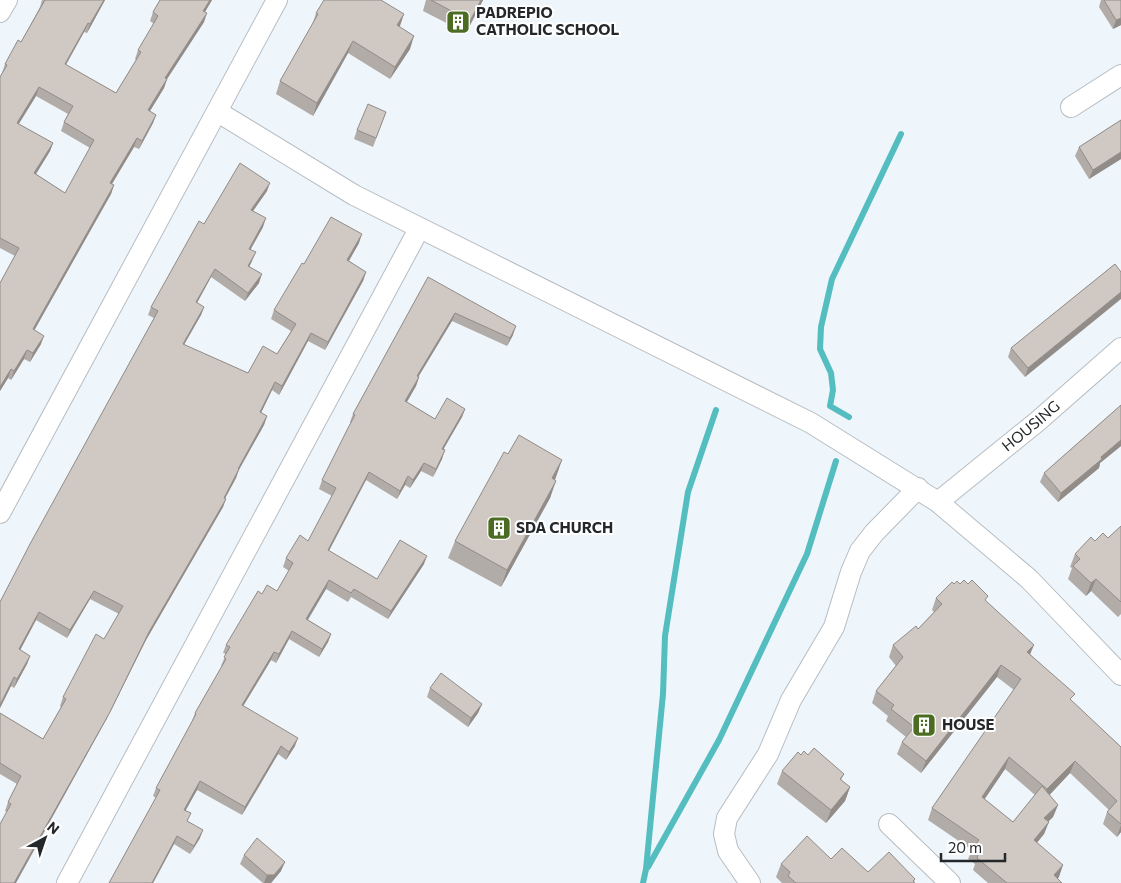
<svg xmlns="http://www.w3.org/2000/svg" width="1121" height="883" font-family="Commissioner,sans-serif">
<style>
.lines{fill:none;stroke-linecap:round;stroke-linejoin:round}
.stream{stroke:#53bdbf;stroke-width:6}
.street-casing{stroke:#b6bdc3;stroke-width:22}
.street{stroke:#fff;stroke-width:20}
.wall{fill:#b2aca8;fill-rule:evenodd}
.shaded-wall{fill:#918c88}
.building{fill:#cfc8c3;stroke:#918c88;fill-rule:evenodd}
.labels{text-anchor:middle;stroke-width:4;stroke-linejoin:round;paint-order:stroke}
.poi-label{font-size:15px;font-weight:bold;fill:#25282a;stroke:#fff;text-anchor:start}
.street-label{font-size:15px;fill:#25282a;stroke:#fff}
</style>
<rect width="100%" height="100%" fill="#eef5fb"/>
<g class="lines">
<g class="stream">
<polyline points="849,417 830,406 833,390 831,373 820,349 821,327 832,279 901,134"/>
<polyline points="648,867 719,740 807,554 836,461"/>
<polyline points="643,883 646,869 663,694 665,636 688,492 716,410"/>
</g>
<g class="street-casing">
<g id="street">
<polyline points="0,12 7,0"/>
<polyline points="1071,107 1121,75"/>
<polyline points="218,112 354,195 811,423 938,502 1029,579 1121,675"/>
<path id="s1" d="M938 502 1038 421 1121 348"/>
<polyline points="0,513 277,0"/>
<polyline points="889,824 950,883"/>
<polyline points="67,883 419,229"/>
<polyline points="750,883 728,851 724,834 727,818 768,754 791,700 834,627 851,572 860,551 874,533 918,488"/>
</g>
</g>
<use href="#street" class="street"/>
</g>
<g class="wall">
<path d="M42 0H105L87 33 84 32 66 65 116 93 136 60 135 59 138 50 154 24 150 21 153 12 160 0H212L205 12 204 22 167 79 164 88 150 111 156 115 153 123 139 149 134 147 112 184 114 185 111 194 34 330 41 344 30 362 24 359 11 380 8 378 0 391V283L15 256 0 248V77L2 73 5 64 21 42 40 7ZM36 96 68 114 64 122 61 131 90 148 65 193 36 174 50 151 53 143 19 124Z"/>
<polygon points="426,0 483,0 466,33 423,11"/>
<polygon points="1101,0 1104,0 1121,25 1113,29 1099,7"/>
<polygon points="316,13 400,27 410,49 390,79 348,53 313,116 276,94 280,81 312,26"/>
<polygon points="386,112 373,147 354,139 357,130"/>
<polygon points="1121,120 1121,159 1089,179 1075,156 1079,147"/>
<polygon points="267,191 253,211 263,227 251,249 252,261 249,267 259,283 245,301 211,277 197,303 204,307 201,315 184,345 248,373 277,354 291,331 271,319 274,310 304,264 359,243 349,261 366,272 363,281 325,350 308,341 279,395 272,390 261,413 267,416 264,425 239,469 236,478 225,498 223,507 146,640 106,720 7,812 5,811 8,802 17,784 0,774 0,713 43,739 61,707 60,706 63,697 104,639 119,614 90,599 67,638 36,620 20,650 30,656 27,664 14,688 11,686 0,708 0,602 154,318 148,315 151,307 204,224"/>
<polygon points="1115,264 1025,377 1008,357 1011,348"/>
<polygon points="428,277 513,335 507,346 452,321 418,377 419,377 416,386 407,402 435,419 465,409 462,417 443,449 442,459 433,477 421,471 410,488 405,485 397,499 366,480 329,551 377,579 424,564 388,619 351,597 348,602 326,589 308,620 331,634 328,642 319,657 289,639 276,663 271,660 243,706 295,746 286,760 278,754 242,815 197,790 186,810 188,822 200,838 190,854 174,844 153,883 109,883 156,798 153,796 156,788 192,722 192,721 195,713 222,666 221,666 226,654 223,653 226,645 262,594 277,591 289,571 283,567 286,558 308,541 332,496 319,489 322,480 351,423 350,422 353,414"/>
<polygon points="1121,405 1121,446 1100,463 1099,468 1058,502 1040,482 1044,473"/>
<polygon points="556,477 550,498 501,587 448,558 455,541"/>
<polygon points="1121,526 1121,614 1118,617 1091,591 1086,596 1068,579 1072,568 1070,567 1075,554 1095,541 1108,538"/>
<path d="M954 584 987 602 1030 654 1072 701 1121 747V832L1117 837 1103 824 1107 812 1109 810 1070 773 1049 795 1058 805 1053 817 1048 822 1044 834 1037 843 1059 877 1057 879 1062 883H988L973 870 975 864 968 859 972 850 928 820 932 808 1014 690 997 677 921 773 897 754 902 742 906 737 886 721 888 716 872 703 876 691 896 666 889 657 893 645 918 629 934 612 932 610 936 598ZM1005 769 1035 795 1013 822 984 800Z"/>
<polygon points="430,688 482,704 478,713 468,727 427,697"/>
<polygon points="801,755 808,755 844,774 841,780 850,787 845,801 826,823 777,784 782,771"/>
<polygon points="244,855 281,871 271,883 263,883 240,864"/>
<polygon points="831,859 868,872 915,879 914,882 915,883 782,883 776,877 781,864"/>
</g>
<g class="shaded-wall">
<polygon points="104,0 105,0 87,33 90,24"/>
<polygon points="210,0 212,0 200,20 203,11"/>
<polygon points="481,0 483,0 466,33 470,21"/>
<polygon points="207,13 204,22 167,79 164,88 145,119 148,110 165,78"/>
<polygon points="404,14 400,26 393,38 397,25"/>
<polygon points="1121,18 1121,25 1113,29 1116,20"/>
<polygon points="88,23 84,32 61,73 65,64"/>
<polygon points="414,36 410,49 390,79 395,67"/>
<polygon points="353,41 348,53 313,116 317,103"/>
<polygon points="39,87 36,96 14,131 17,123"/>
<polygon points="156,115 153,123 139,149 142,141"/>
<polygon points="137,138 134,147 107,192 110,183"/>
<polygon points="53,143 50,151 31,182 34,173"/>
<polygon points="1121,152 1121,159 1089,179 1093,170"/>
<polygon points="270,183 267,191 248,218 251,210"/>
<polygon points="114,185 111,194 30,338 33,329"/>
<polygon points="266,218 263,227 246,257 249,249"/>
<polygon points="362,234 359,243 344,269 347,260"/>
<polygon points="256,252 252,261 245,275 248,266"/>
<polygon points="215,269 211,277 193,310 196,302"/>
<polygon points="366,272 363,281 325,350 328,342"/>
<polygon points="262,274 259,283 245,301 248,293"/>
<polygon points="1121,292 1121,299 1025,377 1028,368"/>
<polygon points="204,307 201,315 179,353 183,344"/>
<polygon points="455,313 452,321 414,384 417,376"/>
<polygon points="516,326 513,335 507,346 510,338"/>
<polygon points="311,333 308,341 279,395 282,386"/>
<polygon points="44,336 41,344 30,362 33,353"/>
<polygon points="27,350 24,359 11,380 14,371"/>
<polygon points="11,369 8,378 0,391 0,387"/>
<polygon points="419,377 416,386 402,410 405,401"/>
<polygon points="275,382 272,390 257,421 260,412"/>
<polygon points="465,409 462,417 439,457 442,449"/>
<polygon points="267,416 264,425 235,477 238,469"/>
<polygon points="1121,440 1121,446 1100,463 1099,468 1058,502 1061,493 1101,457"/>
<polygon points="445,450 442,459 433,477 436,469"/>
<polygon points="562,460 556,477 546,496 552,478"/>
<polygon points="424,463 421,471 410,488 413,480"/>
<polygon points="239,469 236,478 221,506 224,498"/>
<polygon points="369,472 366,480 325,558 328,550"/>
<polygon points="408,476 405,485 397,499 400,491"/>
<polygon points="556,481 550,498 501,587 507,570"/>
<polygon points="226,499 223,507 146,640 106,720 16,883 14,883 149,632"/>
<polygon points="427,556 424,564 388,619 391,611"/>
<polygon points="1096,579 1091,591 1086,596 1091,583"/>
<polygon points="329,580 326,589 303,627 306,619"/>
<polygon points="94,591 90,599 67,638 70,630"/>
<polygon points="39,612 36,620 16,658 19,649"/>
<polygon points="292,631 289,639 276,663 279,654"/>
<polygon points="331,634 328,642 319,657 322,649"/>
<polygon points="1034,645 1029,657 1027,652"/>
<polygon points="274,652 271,660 239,713 242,705"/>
<polygon points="30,656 27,664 14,688 17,679"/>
<polygon points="1001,665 997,677 921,773 926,761"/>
<polygon points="14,677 11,686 0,708 0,705"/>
<polygon points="482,704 478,713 468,727 471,718"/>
<polygon points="298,738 295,746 286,760 289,752"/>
<polygon points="281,746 278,754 242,815 245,807"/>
<polygon points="1009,757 1005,769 977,810 982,797"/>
<polygon points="1075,761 1070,773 1043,802 1047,789"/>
<polygon points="200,781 197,790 181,818 184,810"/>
<polygon points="850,787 845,801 826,823 831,810"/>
<polygon points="1058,805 1053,817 1039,830 1044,818"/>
<polygon points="1049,822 1044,834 1029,852 1034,840"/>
<polygon points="1121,825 1121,832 1117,837"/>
<polygon points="203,830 200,838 190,854 194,846"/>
<polygon points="177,836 174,844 153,883 152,883"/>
<polygon points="285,862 281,871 271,883 264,883 267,875"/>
<polygon points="1063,865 1059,877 1054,883 1054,875"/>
</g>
<g class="building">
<path d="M45 0H104L90 24 88 23 65 64 116 93 141 52 138 50 158 16 153 12 160 0H210L203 11 207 13 165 78 167 79 148 110 156 115 142 141 137 138 110 183 114 185 33 329 44 336 33 353 27 350 14 371 11 369 0 387V283L19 248 0 238V77L7 65 5 64 18 40 21 42ZM39 87 73 106 64 122 94 140 65 193 34 173 53 143 17 123Z"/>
<polygon points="324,0 381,0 404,14 397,25 414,36 395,67 353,41 317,103 280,81 318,14 316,13"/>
<polygon points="431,0 481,0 470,21"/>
<polygon points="1104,0 1121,0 1121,18 1116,20"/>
<polygon points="368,104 386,112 376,138 357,130"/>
<polygon points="1121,120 1121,152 1093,170 1079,147"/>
<polygon points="240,163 270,183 251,210 266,218 249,249 256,252 248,266 262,274 248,293 215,269 196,302 204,307 183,344 248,373 263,346 277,354 296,324 274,310 302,263 304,264 331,217 362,234 347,260 366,272 328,342 311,333 282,386 275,382 260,412 267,416 238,469 239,469 224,498 226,499 149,632 110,712 14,883 0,883 0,824 11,804 8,802 21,776 0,763 0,713 43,739 66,699 63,697 96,634 104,639 123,606 94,591 70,630 39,612 19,649 30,656 17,679 14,677 0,705 0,602 30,544 158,311 151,307 199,221 204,224"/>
<polygon points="1115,264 1121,272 1121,292 1028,368 1011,348"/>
<polygon points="428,277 516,326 510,338 455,313 417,376 419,377 405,401 435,419 447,398 465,409 442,449 445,450 436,469 424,463 413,480 408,476 400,491 369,472 328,550 377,579 400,540 427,556 391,611 354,589 351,593 329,580 306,619 331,634 322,649 292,631 279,654 274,652 242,705 298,738 289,752 281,746 245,807 200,781 184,810 191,813 187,821 203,830 194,846 177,836 152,883 109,883 160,790 156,788 196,714 195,713 226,659 224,657 230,647 226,645 258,591 262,594 267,585 277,591 293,563 286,558 300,535 308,541 336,488 322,480 348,428 355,415 353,414"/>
<polygon points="1121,405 1121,440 1101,457 1102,459 1061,493 1044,473"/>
<polygon points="519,435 562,460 552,478 556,481 507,570 455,541 504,452 508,454"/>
<polygon points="1121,526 1121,602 1096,579 1091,583 1073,566 1080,559 1075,554 1091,537 1095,541 1103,533 1108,538"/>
<polygon points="964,580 968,584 972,580 988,596 985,600 1034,645 1027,652 1075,694 1070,699 1121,747 1121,824 1107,812 1117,801 1075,761 1047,789 1009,757 982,797 1013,822 1042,786 1058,805 1044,818 1049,822 1034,840 1063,865 1054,875 1062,883 1007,883 977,858 979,852 973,847 979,840 932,808 1021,679 1001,665 926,761 902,742 914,727 891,709 894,705 876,691 903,657 893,645 916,626 918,629 942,604 936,598 952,582 954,584 957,581 960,584"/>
<polygon points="441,673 482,704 471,718 430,688"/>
<polygon points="814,748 844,774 840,779 850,787 831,810 782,771 798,752 801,755 804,751 808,755"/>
<polygon points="807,836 831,859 842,848 868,872 889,852 915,879 913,881 915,883 796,883 788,876 790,872 781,864"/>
<polygon points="257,838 285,862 274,875 267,875 244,855"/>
</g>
<defs>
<g id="building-square" transform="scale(1.25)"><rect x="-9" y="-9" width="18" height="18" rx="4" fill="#4c6c23" stroke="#fff"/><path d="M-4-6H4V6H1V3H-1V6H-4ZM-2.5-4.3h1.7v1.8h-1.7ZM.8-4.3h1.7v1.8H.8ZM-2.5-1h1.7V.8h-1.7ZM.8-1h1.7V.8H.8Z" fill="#fff"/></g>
</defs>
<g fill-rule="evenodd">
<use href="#building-square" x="458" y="22"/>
<use href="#building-square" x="499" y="528"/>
<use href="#building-square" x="924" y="725"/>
</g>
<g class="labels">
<g class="poi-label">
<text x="476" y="18">PADREPIO<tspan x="476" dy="17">CATHOLIC SCHOOL</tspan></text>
<text x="516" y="533">SDA CHURCH</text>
<text x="942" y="730">HOUSE</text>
</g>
<g class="street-label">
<text dy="5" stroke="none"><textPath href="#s1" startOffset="120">HOUSING</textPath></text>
</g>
</g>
<g transform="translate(45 838) rotate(40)" stroke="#ffffff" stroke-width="4" paint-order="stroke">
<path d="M0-4L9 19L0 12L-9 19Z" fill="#25282a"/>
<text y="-8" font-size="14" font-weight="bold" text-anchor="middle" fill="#25282a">N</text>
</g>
<path d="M941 853v8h64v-8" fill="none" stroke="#25282a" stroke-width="2.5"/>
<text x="948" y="853" font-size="15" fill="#25282a" stroke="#ffffff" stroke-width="4" paint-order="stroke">20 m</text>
</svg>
